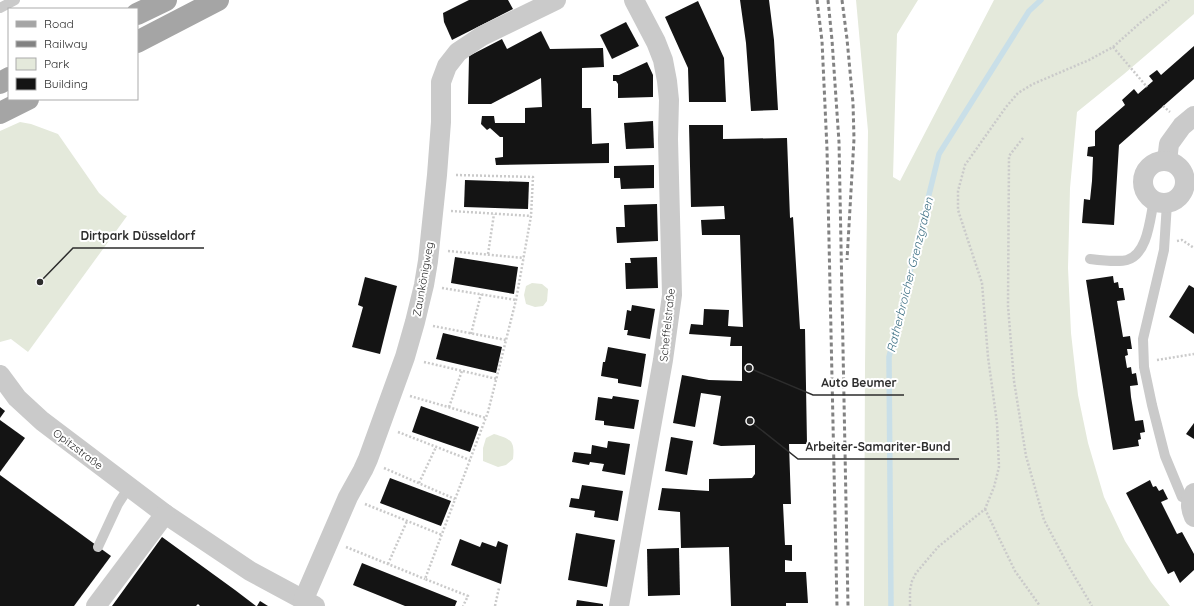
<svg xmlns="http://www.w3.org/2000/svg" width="1194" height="606" font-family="Quicksand,sans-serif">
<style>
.green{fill:#e4e9db}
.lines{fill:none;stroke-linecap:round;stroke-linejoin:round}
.stream{stroke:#c9dfe8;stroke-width:5.5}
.building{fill:#141414}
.path{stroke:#cacaca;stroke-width:2.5;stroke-dasharray:2 2;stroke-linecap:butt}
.service{stroke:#cacaca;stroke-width:10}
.minor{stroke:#cacaca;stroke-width:20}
.primary{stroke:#a5a5a5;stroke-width:22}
.rail{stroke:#828282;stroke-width:3;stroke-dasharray:4 3;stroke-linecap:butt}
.labels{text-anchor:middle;stroke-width:4;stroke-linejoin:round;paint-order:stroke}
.street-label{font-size:11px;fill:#2d2d2d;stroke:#fff}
.water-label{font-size:12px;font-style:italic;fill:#427387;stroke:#fff}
.leader{fill:none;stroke:#2d2d2d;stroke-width:1.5}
.callout-dot{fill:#2d2d2d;stroke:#fff;stroke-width:1.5}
.callout-label{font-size:12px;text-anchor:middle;font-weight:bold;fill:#2d2d2d;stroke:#fff;stroke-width:4;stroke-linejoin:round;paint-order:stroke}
</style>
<rect width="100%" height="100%" fill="#fff"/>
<g class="green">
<polygon points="856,0 918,0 897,34 893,177 900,181 994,0 1194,0 1194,14 1124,74 1077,112 1070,188 1068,268 1071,333 1078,395 1088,443 1104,497 1125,541 1151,582 1170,606 864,606 865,366 868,131"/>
<polygon points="20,122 31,124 58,134 99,193 124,215 127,216 28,352 11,339 0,342 0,131"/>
<polygon points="532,283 542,284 548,289 547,301 543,306 535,307 526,304 524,295 526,286"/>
<path d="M494 434C511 439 515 441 513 459L506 465 498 467 483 461V448L486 438Z"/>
</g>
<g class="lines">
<polyline class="stream" points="891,606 889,357 939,154 1029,11 1041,0"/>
</g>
<g class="building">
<polygon points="469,0 508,0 513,9 452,40 444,22 443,13"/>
<polygon points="740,0 769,0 774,40 778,110 751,111 746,43"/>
<polygon points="698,1 724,58 726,102 689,102 688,68 665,17"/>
<polygon points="626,22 639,46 612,59 600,35"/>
<polygon points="541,31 550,49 603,48 604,67 582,68 582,108 591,108 592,144 609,143 609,163 496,165 495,158 503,157 503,137 500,137 490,128 487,130 481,124 482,116 494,116 495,123 525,123 525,108 542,107 541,78 491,104 468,104 469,56 502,39 507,49"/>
<polygon points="1194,46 1194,79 1119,145 1114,225 1082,223 1084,199 1090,200 1092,181 1093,157 1087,156 1088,147 1095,146 1095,131 1125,105 1122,100 1134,89 1138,94 1153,81 1149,76 1157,70 1161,75"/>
<polygon points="647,62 653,75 653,97 618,98 618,84 616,81 613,81 613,75 619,75"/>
<polygon points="653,121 654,148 626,149 624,123"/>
<polygon points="689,125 723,125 723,139 787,138 790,218 793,217 800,329 805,329 807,444 789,444 791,504 783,504 785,545 792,545 792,561 785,560 785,572 806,572 808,603 786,603 786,606 731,606 729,547 681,548 680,512 658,510 662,488 709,491 709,479 752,478 755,474 755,445 721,446 713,444 721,396 701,393 695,427 673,423 682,375 709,380 742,381 742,346 730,346 731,337 689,334 691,324 703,325 704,309 729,310 728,326 743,327 740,235 702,235 701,220 725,219 724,206 691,207"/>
<polygon points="654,165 654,188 621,189 620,178 614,178 614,166"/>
<polygon points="465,180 529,182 528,209 464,207"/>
<polygon points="657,204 658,241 617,243 616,227 625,227 624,205"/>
<polygon points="455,257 518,267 514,294 451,283"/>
<polygon points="657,257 658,288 626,289 625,263 631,263 630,258"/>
<polygon points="1113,276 1114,283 1118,282 1119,288 1123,288 1125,300 1117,301 1123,337 1130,336 1132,349 1127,349 1128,355 1125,356 1127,368 1131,367 1132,374 1136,373 1138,385 1130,386 1131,397 1135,421 1143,420 1145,432 1140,433 1141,439 1138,440 1139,446 1113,450 1086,280"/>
<polygon points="365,277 397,286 380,354 352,347 363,307 358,305"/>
<polygon points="1189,285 1194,288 1194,334 1169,317"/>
<polygon points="632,305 655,309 650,339 627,335 628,330 624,330 627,310 631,311"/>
<polygon points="443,333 502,347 496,373 436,359"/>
<polygon points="608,347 646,354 641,387 618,383 618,379 601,376 603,362 605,362"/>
<polygon points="613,396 639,400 634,429 604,425 604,421 595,420 598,397 612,399"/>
<polygon points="421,406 479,427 470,452 412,432"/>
<polygon points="0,407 5,411 0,418"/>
<polygon points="0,420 25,438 0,472"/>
<polygon points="1194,423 1194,439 1186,434"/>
<polygon points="671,437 693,441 687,475 665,471"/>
<polygon points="608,441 630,444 625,475 602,471 604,464 590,462 589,465 572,462 574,452 591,454 592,445 607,448"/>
<polygon points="0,475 111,556 74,606 0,606"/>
<polygon points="390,478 451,501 441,526 380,503"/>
<polygon points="1150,480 1153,487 1156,486 1159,491 1163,489 1168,499 1161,502 1177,534 1182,532 1194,554 1194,570 1180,583 1174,571 1168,574 1126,493"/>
<polygon points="582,485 623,491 618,521 594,517 595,511 569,507 571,498 579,499"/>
<polygon points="576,533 615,540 607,587 568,580"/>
<polygon points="162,537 235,590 256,606 200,606 198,604 196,606 112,606"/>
<polygon points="460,539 480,547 482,542 496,547 498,541 508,545 501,584 451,565"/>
<polygon points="679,548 680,595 648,596 647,549"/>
<polygon points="362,563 457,601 455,606 405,606 353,585"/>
<polygon points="577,600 603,604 603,606 576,606"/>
<polygon points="260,601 268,606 257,606"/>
</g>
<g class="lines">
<g class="path">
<polyline points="1113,47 1147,87"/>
<polyline points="1163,106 1170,112"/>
<polyline points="1023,138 1009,156 1008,306 1014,381 1026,456 1044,520 1069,567 1092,606"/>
<polyline points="456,175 533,177 531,216 516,300 488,412 425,579 468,596 463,606"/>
<polyline points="451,211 531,216"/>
<polyline points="1177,241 1182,240 1194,248"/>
<polyline points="448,251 524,258"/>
<polyline points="488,254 494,214"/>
<polyline points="442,288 516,300"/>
<polyline points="433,326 506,340"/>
<polyline points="471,334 481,294"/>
<polyline points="1157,360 1194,354"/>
<polyline points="424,362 497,379"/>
<polyline points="410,396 486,418"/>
<polyline points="449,407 462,371"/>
<polyline points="398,432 470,460"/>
<polyline points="384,468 455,499"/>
<polyline points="419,483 436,447"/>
<polyline points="365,504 442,535"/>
<polyline points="985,509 1015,571 1040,606"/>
<polyline points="346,547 425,579"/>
<polyline points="388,564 407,521"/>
<polyline points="495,606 499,588"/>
<polyline points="910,606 910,590 912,581 916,573 938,547 985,509 994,487 999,467 997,423 988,357 982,283 958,210 958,191 965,165 1006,107 1018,93 1033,84 1089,60 1113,47 1140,23 1169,0"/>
</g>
<g class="service">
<polyline points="0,8 15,0"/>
<polyline points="1167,203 1164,250 1143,339 1144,367 1152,405 1165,456 1182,497 1191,500"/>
<path d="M1090 259C1098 260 1120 262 1127 260 1148 254 1150 218 1154 200"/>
<polyline points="98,547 118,504 129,487"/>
</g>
<g class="minor">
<polyline points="1167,161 1169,144 1182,126 1194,116"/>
<circle cx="1164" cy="182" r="21"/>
<polyline points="0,375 17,398 42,421 165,514 250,571 315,606"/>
<path d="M1194 493C1190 502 1190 508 1194 517"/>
<polyline points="303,601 348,497 363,470 368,459 405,357 415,322 424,285 428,261 437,175 441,122 441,82 447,66 458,52 482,36 556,0"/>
<polyline points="96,606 165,514"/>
<polyline points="619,606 663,360 672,295 668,139 669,100 667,81 663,60 656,42 634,0"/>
</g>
<g class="primary">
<polyline points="137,14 166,0"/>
<polyline points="137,42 218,0"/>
<polyline points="0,83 9,78"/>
<polyline points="0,113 28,99"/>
</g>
<g class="rail">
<polyline points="817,0 822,41 827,149 837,606"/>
<polyline points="828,0 832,40 839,142 848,606"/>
<polyline points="842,0 847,39 853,103 854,139 847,260"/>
</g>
</g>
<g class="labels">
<g class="street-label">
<text transform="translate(423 279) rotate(-80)" y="4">Zaunkönigweg</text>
<text transform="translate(667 325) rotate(-84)" y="4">Scheffelstraße</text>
<text transform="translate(78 449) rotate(37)" y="4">Opitzstraße</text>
</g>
<g class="water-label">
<text transform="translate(910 275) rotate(-76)" y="4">Ratherbroicher Grenzgraben</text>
</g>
</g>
<path class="leader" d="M40 282L73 248H204M749 368L813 395H904M750 421L798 459H959"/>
<g class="callout-dot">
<circle cx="40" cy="282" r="4"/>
<circle cx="749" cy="368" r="4"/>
<circle cx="750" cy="421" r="4"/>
</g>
<g class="callout-label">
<text x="138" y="240">Dirtpark Düsseldorf</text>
<text x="859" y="387">Auto Beumer</text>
<text x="878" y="451">Arbeiter-Samariter-Bund</text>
</g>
<rect x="8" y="8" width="130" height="92" fill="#ffffff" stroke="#ababab"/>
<rect x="16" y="21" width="20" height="6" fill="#a5a5a5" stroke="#ababab"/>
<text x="44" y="28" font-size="12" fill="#2d2d2d">Road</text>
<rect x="16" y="41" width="20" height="6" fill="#828282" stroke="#ababab"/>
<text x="44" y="48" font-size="12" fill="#2d2d2d">Railway</text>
<rect x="16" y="58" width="20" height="12" fill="#e4e9db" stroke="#ababab"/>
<text x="44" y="68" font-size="12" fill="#2d2d2d">Park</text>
<rect x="16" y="78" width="20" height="12" fill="#141414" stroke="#ababab"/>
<text x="44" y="88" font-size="12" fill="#2d2d2d">Building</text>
</svg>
